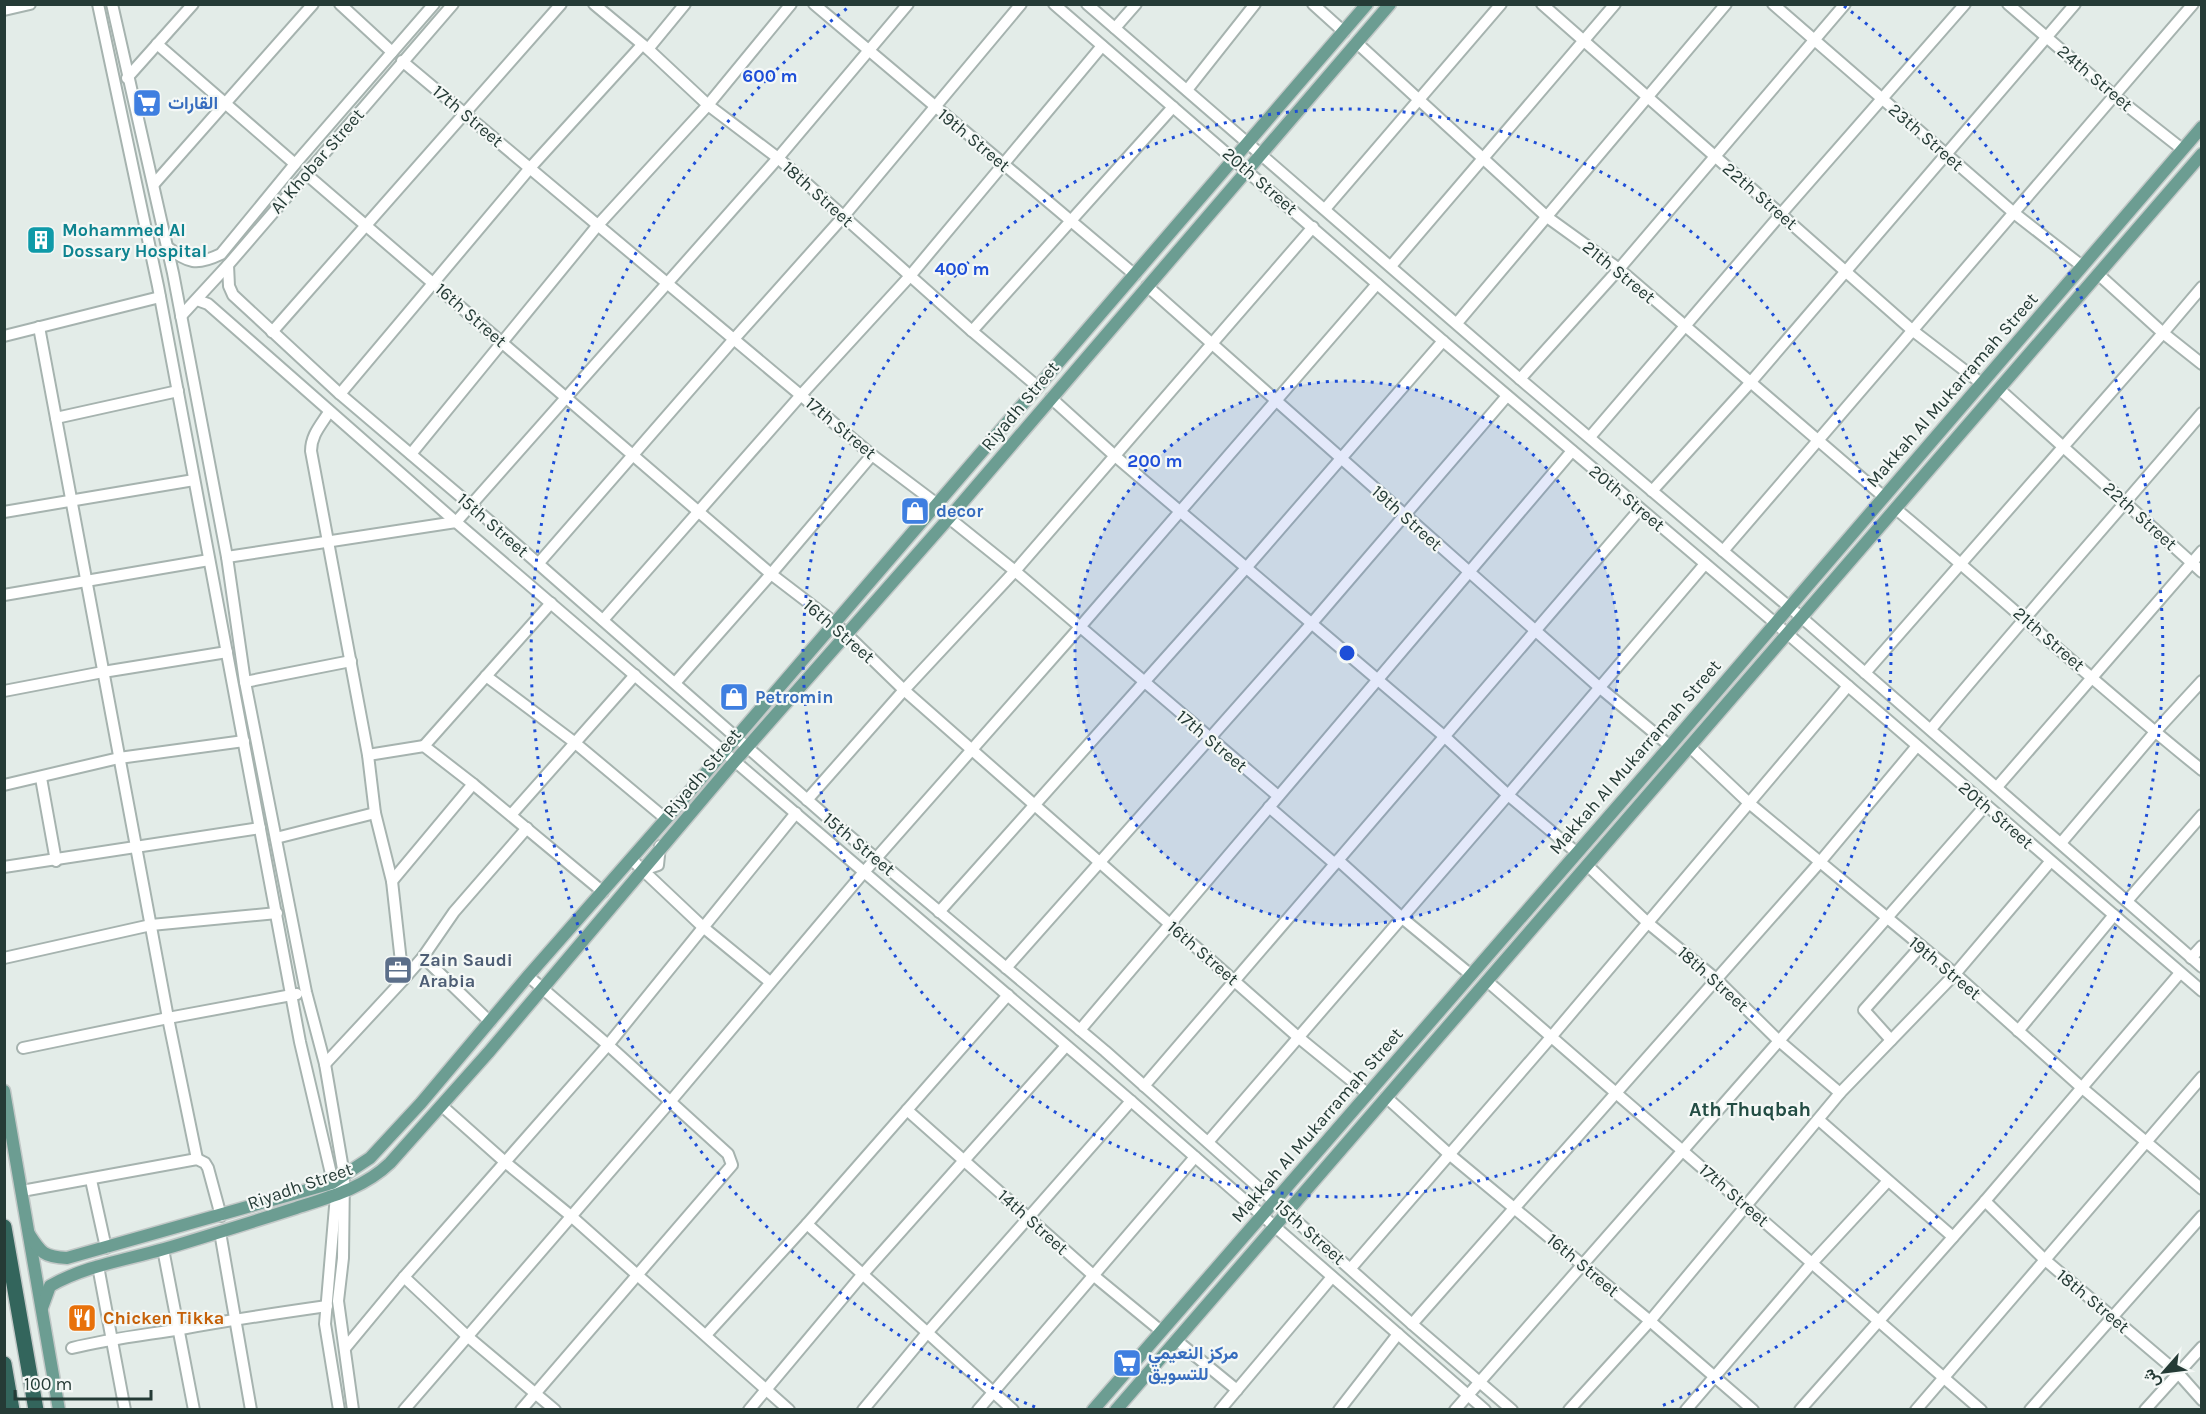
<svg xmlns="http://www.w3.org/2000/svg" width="2206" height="1414" font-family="Karla,Vazirmatn,sans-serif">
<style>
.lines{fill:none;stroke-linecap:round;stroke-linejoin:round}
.minor-casing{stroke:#a6b3af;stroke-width:14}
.major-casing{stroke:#c2c8c7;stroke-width:15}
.highway-casing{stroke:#c2c8c7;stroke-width:18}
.minor{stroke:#fff;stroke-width:10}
.major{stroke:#6c9d92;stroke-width:12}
.highway{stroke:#33655c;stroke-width:15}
.ring{fill:none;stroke:#1d4ed8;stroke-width:3;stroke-dasharray:3 6}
.labels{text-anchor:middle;stroke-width:4.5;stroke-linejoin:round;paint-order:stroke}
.street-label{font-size:18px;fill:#253b36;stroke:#f4f8f6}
.shop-label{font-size:18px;font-weight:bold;fill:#366cbe;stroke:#f4f8f6;text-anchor:start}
.culture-label{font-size:18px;font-weight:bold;fill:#0d838f;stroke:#f4f8f6;text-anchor:start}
.service-label{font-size:18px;font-weight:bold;fill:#4e5e75;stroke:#f4f8f6;text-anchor:start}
.food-label{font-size:18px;font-weight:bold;fill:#c56008;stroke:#f4f8f6;text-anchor:start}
.neighbourhood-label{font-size:20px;font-weight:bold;fill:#224c43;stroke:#f4f8f6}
.centre{fill:#1d4ed8;stroke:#f4f8f6;stroke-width:3}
.ring-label{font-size:18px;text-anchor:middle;font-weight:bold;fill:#1d4ed8;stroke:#f4f8f6;stroke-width:4.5;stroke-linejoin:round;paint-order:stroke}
</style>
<rect width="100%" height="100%" fill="#e3ece8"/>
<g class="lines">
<g class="minor-casing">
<g id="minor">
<polyline points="98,4 158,286 300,1042 336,1195 325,1324 339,1410"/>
<polyline points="112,4 173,273 227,557 245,682 306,992 325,1064 344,1175 343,1258 338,1301 353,1410"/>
<polyline points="340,4 392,52"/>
<polyline points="594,4 648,49 708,105 778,158 972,331 1038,387"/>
<polyline points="814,4 1135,275"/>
<polyline points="1054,4 1443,341 1775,623 2202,991"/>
<polyline points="1087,4 1520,379 1801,617 2202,967"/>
<polyline points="1313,4 1344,32"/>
<polyline points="1542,4 1912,330 1981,383"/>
<polyline points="1773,4 2014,213 2082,266"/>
<polyline points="2008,4 2116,97 2182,149"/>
<polyline points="4,10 30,4"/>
<polyline points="1115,28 1136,4"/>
<polyline points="1357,43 1547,217 1619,269 1884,497"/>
<polyline points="157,44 295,164"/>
<polyline points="648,49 685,4"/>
<polyline points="402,61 872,455 937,504 949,518 1015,571 1278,796"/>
<polyline points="127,78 193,4"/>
<polyline points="1187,90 1255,4"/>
<polyline points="306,174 771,574 835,623 904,690 1298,1037 1368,1094"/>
<polyline points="154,184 313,4"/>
<polyline points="1325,209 1501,4"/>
<path d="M167 247C189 263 196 266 221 254L295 164 434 4"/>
<polyline points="228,265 229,286 233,295 340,394 493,524 828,818 1105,1051 1412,1324 1512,1410"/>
<polyline points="1391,266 1615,4"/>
<polyline points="2098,274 2163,333 2202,364"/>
<polyline points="1147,286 1599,687 1670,746"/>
<polyline points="197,300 208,304 456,522 1131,1101 1485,1410"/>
<polyline points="181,316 228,265 453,4"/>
<polyline points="1457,323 1726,4"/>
<polyline points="39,327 168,1018 197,1159"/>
<polyline points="972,331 1173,107"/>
<polyline points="272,332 561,4"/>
<polyline points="4,336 160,297"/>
<polyline points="1520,379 1619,269 1845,4"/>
<polyline points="1999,389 2202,572"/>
<polyline points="340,394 530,168 642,45"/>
<polyline points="1051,398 1115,456 1445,737 1508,795 1576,852"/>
<path d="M329 412C321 425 311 435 311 451L368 755 375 813 392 881 403 980"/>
<polyline points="56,418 178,391"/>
<polyline points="1590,437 1781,214 1965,4"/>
<polyline points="411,454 598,225 708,105 791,4"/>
<polyline points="1652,491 1750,383 2075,4"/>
<path d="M1896 509C1999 595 2097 686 2202 770"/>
<polyline points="4,512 194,480"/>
<polyline points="1723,551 2193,4"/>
<polyline points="227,557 456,522 778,158 908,4"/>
<polyline points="538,564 734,339 843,217 1021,4"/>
<polyline points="4,595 209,560"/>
<polyline points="603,620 801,395 910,276 1102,46"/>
<polyline points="1865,673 2163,333 2202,287"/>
<polyline points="486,676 574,742 666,819"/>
<polyline points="245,682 351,661"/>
<polyline points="675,683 771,574 872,455"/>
<polyline points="4,691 103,672 227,652"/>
<path d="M1931 729C2020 622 2112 519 2202 413"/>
<polyline points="424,746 551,603"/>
<polyline points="1690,747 1749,803 1955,974 2081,1087 2202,1189"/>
<polyline points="368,755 424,746 473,784 603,892"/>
<polyline points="41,778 56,861"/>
<polyline points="4,785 119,758 244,741"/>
<polyline points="1997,787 2202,551"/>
<polyline points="807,800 904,690 1015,571 1313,227"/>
<polyline points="1269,807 1335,864"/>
<polyline points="511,815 635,675"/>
<polyline points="276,838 375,813"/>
<polyline points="2061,843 2155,732 2202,681"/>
<polyline points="631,859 703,927 770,982"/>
<polyline points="1338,860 1401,917 1471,975"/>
<polyline points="1587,865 1648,923 1716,979 1778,1040 1840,1093"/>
<polyline points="4,867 260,828"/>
<polyline points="643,870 658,865 660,846"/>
<polyline points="392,881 473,784"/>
<polyline points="2127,901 2202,815"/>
<polyline points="939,912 1246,568 1443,341"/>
<polyline points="423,957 490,1022"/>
<polyline points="4,958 151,925 277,913"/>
<polyline points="2191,958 2202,946"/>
<polyline points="1006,968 1312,623 1507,396"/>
<polyline points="1487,981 1981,1410"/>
<polyline points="1080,1030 1572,451"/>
<polyline points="2018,1031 2114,915"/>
<polyline points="1891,1040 1864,1010 1921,946"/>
<polyline points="23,1048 168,1018 297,994"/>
<polyline points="325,1064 403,980 423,957 454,912 527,828"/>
<polyline points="1144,1086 1640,509"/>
<polyline points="1386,1097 1449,1154 1650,1321 1753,1410"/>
<polyline points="442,1106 505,1162 571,1216 789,1410"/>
<polyline points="907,1110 1093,1275 1161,1331"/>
<polyline points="1819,1120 1953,1237"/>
<polyline points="1208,1142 1508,795 1705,564"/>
<polyline points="91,1180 106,1248"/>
<polyline points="22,1191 197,1159 205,1163 208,1168 221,1216"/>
<polyline points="1985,1201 2044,1259 2178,1373 2202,1400"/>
<polyline points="807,1224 1013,1410"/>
<polyline points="220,1232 251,1410"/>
<polyline points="163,1249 194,1410"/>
<polyline points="98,1266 125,1410"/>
<polyline points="1351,1268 1552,1036 1848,686"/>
<polyline points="404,1277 467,1336 555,1410"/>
<polyline points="1412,1324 1820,862 1917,746"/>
<polyline points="706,1335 807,1224 1008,995"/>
<polyline points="1176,1340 1237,1390"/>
<polyline points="346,1347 404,1277 608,1045 796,813"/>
<path d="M72 1348C108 1339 144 1335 181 1329 230 1320 278 1313 327 1306"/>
<polyline points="404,1410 670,1102 864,872 1080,627 1377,284"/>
<polyline points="521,1410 732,1165 728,1154 608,1045 528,976"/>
<polyline points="749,1410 862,1275 1066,1046"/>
<polyline points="863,1410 927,1333 1131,1101"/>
<polyline points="978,1410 1195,1157"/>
<polyline points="1220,1410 1332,1277"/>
<polyline points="1339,1410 1398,1334"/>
<polyline points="1455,1410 1986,805"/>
<polyline points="1569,1410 1650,1321 1840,1093 1955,974 2050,862"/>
<polyline points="1686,1410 1812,1263 1887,1182"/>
<polyline points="1800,1410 1985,1201 2180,973"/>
<polyline points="1916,1410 2202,1077"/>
<polyline points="2030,1410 2202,1216"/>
<polyline points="2145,1410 2202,1347"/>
</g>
</g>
<g class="major-casing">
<g id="major">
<polyline points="4,1091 59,1410"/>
<path d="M29 1234C41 1253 44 1257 67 1258L332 1183 370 1158 421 1103 528 976 666 819 1367 4"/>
<path d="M42 1308 50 1286C84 1266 126 1260 164 1249 208 1236 252 1222 296 1208 330 1197 364 1188 390 1163L488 1053 735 761 949 518 1390 4"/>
<polyline points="1093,1410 1670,746 2202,127"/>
<polyline points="1116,1410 2202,154"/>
</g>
</g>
<g class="highway-casing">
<g id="highway">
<polyline points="4,1227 36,1410"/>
<polyline points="4,1364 12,1410"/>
</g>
</g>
<use href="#minor" class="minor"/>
<use href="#major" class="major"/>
<use href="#highway" class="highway"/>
</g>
<circle cx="1347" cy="653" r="272" fill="#1d4ed8" fill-opacity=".12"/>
<g class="ring">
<circle cx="1347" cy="653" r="272"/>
<circle cx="1347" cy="653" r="544"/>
<path d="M1035 1407A816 816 0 0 1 850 6M1844 6A816 816 0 0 1 1659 1407"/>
</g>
<defs>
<g id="supermarket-square" transform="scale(1.5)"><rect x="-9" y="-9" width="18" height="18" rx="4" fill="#3f7fe0" stroke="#f4f8f6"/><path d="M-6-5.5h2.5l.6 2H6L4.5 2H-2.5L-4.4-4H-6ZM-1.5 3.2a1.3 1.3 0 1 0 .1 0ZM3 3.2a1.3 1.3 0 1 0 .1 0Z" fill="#fff"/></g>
<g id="building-square" transform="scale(1.5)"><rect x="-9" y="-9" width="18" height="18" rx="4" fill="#0f9aa8" stroke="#f4f8f6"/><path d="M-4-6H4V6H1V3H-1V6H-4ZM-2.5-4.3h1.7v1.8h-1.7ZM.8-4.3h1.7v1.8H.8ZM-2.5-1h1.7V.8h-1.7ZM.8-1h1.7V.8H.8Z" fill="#fff"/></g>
<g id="shop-square" transform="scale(1.5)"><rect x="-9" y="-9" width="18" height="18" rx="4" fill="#3f7fe0" stroke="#f4f8f6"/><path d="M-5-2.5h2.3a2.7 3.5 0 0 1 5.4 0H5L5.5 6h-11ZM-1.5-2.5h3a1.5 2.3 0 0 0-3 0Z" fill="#fff"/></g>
<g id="office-square" transform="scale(1.5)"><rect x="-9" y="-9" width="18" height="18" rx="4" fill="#5c6f8a" stroke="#f4f8f6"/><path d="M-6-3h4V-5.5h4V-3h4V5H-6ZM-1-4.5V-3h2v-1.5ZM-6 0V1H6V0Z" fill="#fff"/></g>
<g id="restaurant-square" transform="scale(1.5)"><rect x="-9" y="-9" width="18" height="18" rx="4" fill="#e8710a" stroke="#f4f8f6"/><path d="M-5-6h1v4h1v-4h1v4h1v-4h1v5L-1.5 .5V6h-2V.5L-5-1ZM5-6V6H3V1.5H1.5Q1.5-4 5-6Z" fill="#fff"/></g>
</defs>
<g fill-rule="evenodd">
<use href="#supermarket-square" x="147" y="103"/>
<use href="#building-square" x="41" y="240"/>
<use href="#shop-square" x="915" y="511"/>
<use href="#shop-square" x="734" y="697"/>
<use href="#office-square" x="398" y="970"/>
<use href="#restaurant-square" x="82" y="1318"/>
<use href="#supermarket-square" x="1127" y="1363"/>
</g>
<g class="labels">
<g class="street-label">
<text transform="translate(2095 78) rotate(40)" y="6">24th Street</text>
<text transform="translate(468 116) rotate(40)" y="6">17th Street</text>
<text transform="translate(1926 137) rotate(41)" y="6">23th Street</text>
<text transform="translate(974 140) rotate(40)" y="6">19th Street</text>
<text transform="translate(317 161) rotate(-49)" y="6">Al Khobar Street</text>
<text transform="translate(1260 181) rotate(41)" y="6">20th Street</text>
<text transform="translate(818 194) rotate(42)" y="6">18th Street</text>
<text transform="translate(1760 196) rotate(41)" y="6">22th Street</text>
<text transform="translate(1619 272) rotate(39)" y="6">21th Street</text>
<text transform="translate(471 315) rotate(41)" y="6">16th Street</text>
<text transform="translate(1952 390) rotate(-49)" y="6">Makkah Al Mukarramah Street</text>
<text transform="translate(1020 406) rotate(-50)" y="6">Riyadh Street</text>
<text transform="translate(841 428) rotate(40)" y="6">17th Street</text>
<text transform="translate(1627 498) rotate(40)" y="6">20th Street</text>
<text transform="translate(2140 516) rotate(42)" y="6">22th Street</text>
<text transform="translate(1407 518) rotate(42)" y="6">19th Street</text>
<text transform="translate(493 525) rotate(41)" y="6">15th Street</text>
<text transform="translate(839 631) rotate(41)" y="6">16th Street</text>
<text transform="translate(2049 639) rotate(41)" y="6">21th Street</text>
<text transform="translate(1212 741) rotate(40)" y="6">17th Street</text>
<text transform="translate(1635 757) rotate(-49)" y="6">Makkah Al Mukarramah Street</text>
<text transform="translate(702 773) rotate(-50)" y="6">Riyadh Street</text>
<text transform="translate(1996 815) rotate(41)" y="6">20th Street</text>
<text transform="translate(859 844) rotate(40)" y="6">15th Street</text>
<text transform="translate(1203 953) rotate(41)" y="6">16th Street</text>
<text transform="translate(1945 968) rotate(40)" y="6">19th Street</text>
<text transform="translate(1713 979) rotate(42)" y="6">18th Street</text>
<text transform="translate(1317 1125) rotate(-49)" y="6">Makkah Al Mukarramah Street</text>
<text transform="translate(300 1186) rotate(-19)" y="6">Riyadh Street</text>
<text transform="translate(1734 1195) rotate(41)" y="6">17th Street</text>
<text transform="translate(1033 1222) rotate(42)" y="6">14th Street</text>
<text transform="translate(1310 1232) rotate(42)" y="6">15th Street</text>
<text transform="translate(1583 1265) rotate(40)" y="6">16th Street</text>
<text transform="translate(2093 1301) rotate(40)" y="6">18th Street</text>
</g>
<g class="shop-label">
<text x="168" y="109">القارات</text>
<text x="936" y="517">decor</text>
<text x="755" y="703">Petromin</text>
<text x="1148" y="1359">مركز النعيمي<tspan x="1148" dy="21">للتسويق</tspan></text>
</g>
<g class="culture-label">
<text x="62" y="236">Mohammed Al<tspan x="62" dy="21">Dossary Hospital</tspan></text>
</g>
<g class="service-label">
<text x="419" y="966">Zain Saudi<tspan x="419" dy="21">Arabia</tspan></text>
</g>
<g class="food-label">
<text x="103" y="1324">Chicken Tikka</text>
</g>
<g class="neighbourhood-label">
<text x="1750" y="1116">Ath Thuqbah</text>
</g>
</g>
<circle cx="1347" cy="653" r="9" class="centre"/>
<g class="ring-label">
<text x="770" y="82">600 m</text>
<text x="962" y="275">400 m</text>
<text x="1155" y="467">200 m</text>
</g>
<rect width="2206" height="1414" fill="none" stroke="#253b36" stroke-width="12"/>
<g transform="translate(2164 1372) rotate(242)" stroke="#f4f8f6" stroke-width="4.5" paint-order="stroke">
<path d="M0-4.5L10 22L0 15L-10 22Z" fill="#253b36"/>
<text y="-9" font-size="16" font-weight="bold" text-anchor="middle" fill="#253b36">ش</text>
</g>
<path d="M15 1390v9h136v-9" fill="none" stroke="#253b36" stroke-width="3"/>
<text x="24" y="1390" font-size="18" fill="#253b36" stroke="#f4f8f6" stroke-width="4.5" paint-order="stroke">100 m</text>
</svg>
